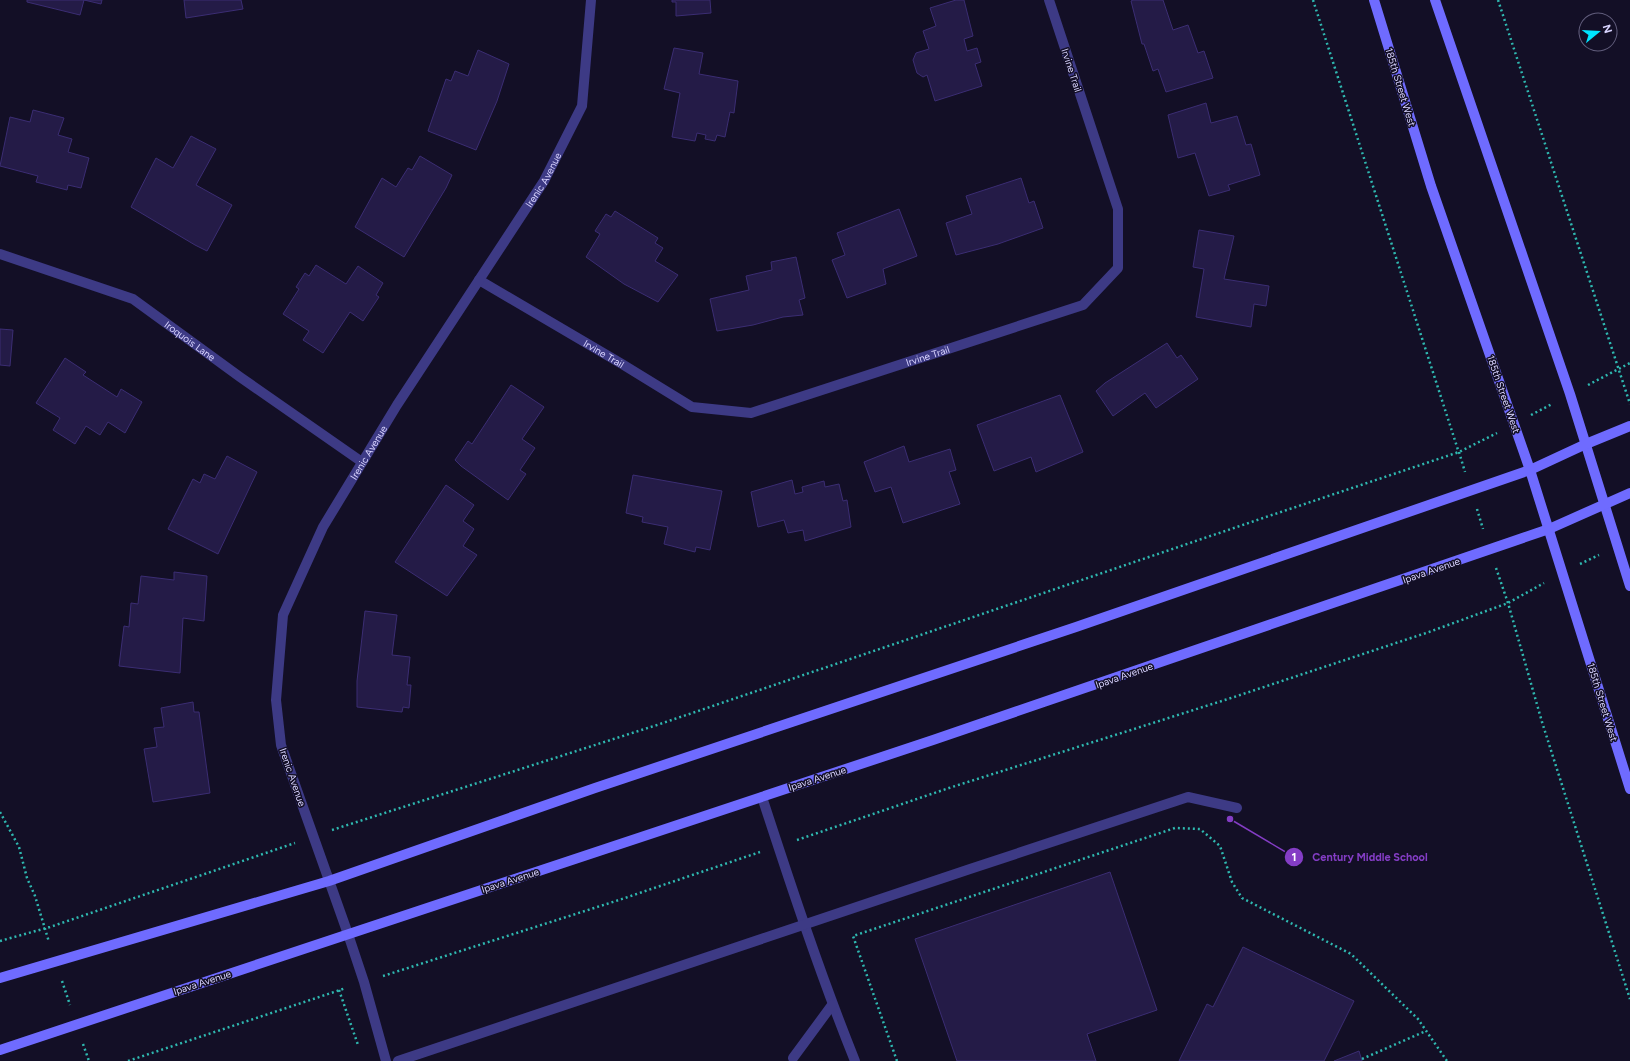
<svg xmlns="http://www.w3.org/2000/svg" width="1630" height="1061" font-family="Figtree,sans-serif">
<style>
.building{fill:#241b47;stroke:#3b2d73}
.lines{fill:none;stroke-linecap:round;stroke-linejoin:round}
.path{stroke:#2fb8b0;stroke-width:2.5;stroke-dasharray:2 3;stroke-linecap:butt}
.lane{stroke:#3d3a85;stroke-width:10}
.street{stroke:#3d3a85;stroke-width:10}
.secondary{stroke:#6f6bff;stroke-width:10}
.labels{text-anchor:middle;stroke-width:3;stroke-linejoin:round;paint-order:stroke}
.street-label{font-size:10px;fill:#d9d4ff;stroke:#130f26}
.leader{fill:none;stroke:#843dc5;stroke-width:1.5}
.callout-dot{fill:#843dc5;stroke:#130f26;stroke-width:1.5}
.mark-label{font-size:12px;text-anchor:middle;font-weight:bold;fill:#fff}
.callout-label{font-size:11px;text-anchor:middle;font-weight:bold;fill:#843dc5;stroke:#130f26;stroke-width:3;stroke-linejoin:round;paint-order:stroke}
</style>
<rect width="100%" height="100%" fill="#130f26"/>
<g class="building">
<polygon points="27,0 102,0 101,4 84,0 80,15 27,2"/>
<polygon points="184,0 241,0 243,9 186,18"/>
<polygon points="672,0 710,0 711,13 676,16 676,2 672,2"/>
<polygon points="956,0 964,0 973,36 964,39 967,51 977,48 981,62 975,64 982,86 935,101 927,75 923,77 917,73 913,60 916,53 929,49 923,31 936,26 930,8"/>
<polygon points="1133,0 1163,0 1173,30 1188,25 1198,53 1204,51 1213,78 1166,92 1158,69 1153,71 1144,44 1142,44 1131,1"/>
<polygon points="674,48 703,53 699,74 738,81 734,113 730,112 725,137 717,135 715,141 705,139 706,135 697,133 695,141 672,137 680,93 664,89"/>
<polygon points="478,50 509,64 497,101 476,150 428,131 446,79 451,81 455,71 468,76"/>
<polygon points="1206,103 1211,123 1237,116 1246,145 1251,144 1260,175 1228,185 1230,190 1209,196 1195,153 1178,158 1168,115"/>
<polygon points="33,110 64,118 58,135 72,139 68,152 89,158 81,188 68,185 67,190 36,182 38,176 0,166 10,117 30,122"/>
<polygon points="191,136 216,149 196,185 232,205 207,251 195,245 131,207 156,158 173,168"/>
<polygon points="420,156 452,175 446,188 404,257 355,227 382,178 396,187 408,168 412,170"/>
<polygon points="1021,178 1029,203 1034,201 1043,228 998,244 956,255 946,223 972,214 966,196"/>
<polygon points="899,209 917,256 883,269 886,284 847,298 832,260 845,255 837,233"/>
<polygon points="615,211 658,238 655,243 663,248 655,261 678,275 658,302 624,284 586,257 600,234 595,231 606,214 611,217"/>
<polygon points="1199,230 1234,236 1224,279 1269,286 1266,306 1254,304 1251,327 1196,317 1204,269 1193,267"/>
<polygon points="796,257 805,298 799,300 803,315 783,317 753,325 717,331 710,299 749,290 746,276 772,270 771,262"/>
<polygon points="316,265 346,284 358,266 383,283 376,295 379,297 363,321 350,312 323,353 303,340 309,331 283,314 299,289 296,287 305,273 309,276"/>
<polygon points="0,329 13,330 10,366 0,365"/>
<polygon points="1167,343 1177,358 1181,355 1198,379 1156,408 1145,393 1113,416 1096,391 1105,383"/>
<polygon points="65,358 86,372 83,375 117,397 121,389 142,402 125,433 108,422 100,435 86,426 75,444 53,430 60,418 36,403"/>
<polygon points="511,385 544,407 522,439 535,448 520,470 526,474 508,500 461,466 455,460 468,441 472,444"/>
<polygon points="1060,395 1083,452 1036,472 1031,457 994,471 977,425"/>
<polygon points="904,446 909,462 950,449 956,470 949,472 960,504 903,523 891,487 875,492 864,462"/>
<polygon points="227,456 257,472 218,554 168,529 193,479 200,483 204,474 215,479"/>
<polygon points="633,475 722,491 710,550 696,547 695,552 664,544 668,527 642,522 643,517 626,513"/>
<polygon points="792,480 795,494 803,492 802,487 824,481 825,487 839,484 843,501 847,500 851,527 805,541 803,530 788,533 784,520 758,527 751,492"/>
<polygon points="446,485 474,505 463,521 474,529 463,546 477,555 447,596 395,562"/>
<polygon points="174,572 207,576 204,621 183,618 180,673 119,666 124,626 129,627 131,603 138,604 141,576 174,580"/>
<polygon points="365,611 397,615 392,655 410,657 407,685 411,685 409,708 403,707 402,712 357,707 357,681"/>
<polygon points="193,702 194,712 199,712 210,793 153,802 144,749 157,747 154,728 164,727 161,708"/>
<polygon points="1110,872 1157,1010 1087,1034 1096,1061 957,1061 915,939"/>
<polygon points="1243,947 1354,1001 1324,1061 1179,1061 1207,1004 1213,1007"/>
<polygon points="1359,1051 1362,1061 1334,1061"/>
</g>
<g class="lines">
<g class="path">
<polyline points="1313,0 1459,453"/>
<polyline points="1498,0 1630,404"/>
<polyline points="1588,385 1630,363"/>
<polyline points="1531,415 1552,404"/>
<polyline points="1459,452 1465,472"/>
<polyline points="1477,509 1483,529"/>
<polyline points="1580,564 1599,555"/>
<polyline points="1496,568 1508,603 1542,722 1630,999"/>
<polyline points="0,812 19,847 27,878 35,896 49,942"/>
<polyline points="332,830 660,724 1269,516 1459,452 1497,433"/>
<polyline points="797,840 949,788 1228,699 1429,632 1508,603 1544,583"/>
<polyline points="0,941 50,927 295,843"/>
<polyline points="383,976 619,900 760,852"/>
<polyline points="62,981 70,1005"/>
<polyline points="339,990 358,1045"/>
<polyline points="83,1044 89,1061"/>
<polyline points="1362,1059 1426,1031"/>
<polyline points="128,1061 346,988"/>
<polyline points="897,1061 853,936 1175,828 1200,829 1220,846 1232,882 1242,898 1351,954 1418,1019 1447,1061"/>
</g>
<g class="lane">
<path d="M762 797C791 886 820 974 855 1061"/>
<polyline points="348,934 364,982 386,1061"/>
<polyline points="793,1058 832,1005"/>
<polyline points="398,1061 970,869 1188,797 1237,808"/>
</g>
<g class="street">
<path id="s1" d="M0 254 133 299 240 377 362 462"/>
<path id="s2" d="M479 280 622 364 692 407 751 413 1083 305 1118 268V209L1049 0"/>
<path id="s3" d="M348 934 281 745 276 700 283 615 323 527 397 405 544 181 582 106 591 0"/>
</g>
<g class="secondary">
<polyline points="1374,0 1431,186 1530,470 1630,789"/>
<polyline points="1435,0 1570,394 1630,586"/>
<polyline points="0,978 329,881 595,788 1076,627 1530,470 1586,444 1630,426"/>
<polyline points="0,1050 933,740 1549,529 1630,493"/>
</g>
</g>
<g class="labels">
<g class="street-label">
<text transform="translate(1072 70) rotate(72)" y="4">Irvine Trail</text>
<text transform="translate(1401 87) rotate(73)" y="4">185th Street West</text>
<text dy="4" stroke="none"><textPath href="#s3" startOffset="839">Irenic Avenue</textPath></text>
<text dy="4" stroke="none"><textPath href="#s1" startOffset="211">Iroquois Lane</textPath></text>
<text dy="4" stroke="none"><textPath href="#s2" startOffset="145">Irvine Trail</textPath></text>
<text dy="4" stroke="none"><textPath href="#s2" startOffset="493">Irvine Trail</textPath></text>
<text transform="translate(1504 394) rotate(71)" y="4">185th Street West</text>
<text dy="4" stroke="none"><textPath href="#s3" startOffset="515">Irenic Avenue</textPath></text>
<text transform="translate(1431 570) rotate(-19)" y="4">Ipava Avenue</text>
<text transform="translate(1124 675) rotate(-19)" y="4">Ipava Avenue</text>
<text transform="translate(1603 702) rotate(73)" y="4">185th Street West</text>
<text transform="translate(293 777) rotate(71)" y="4">Irenic Avenue</text>
<text transform="translate(817 778) rotate(-18)" y="4">Ipava Avenue</text>
<text transform="translate(510 880) rotate(-18)" y="4">Ipava Avenue</text>
<text transform="translate(202 982) rotate(-18)" y="4">Ipava Avenue</text>
</g>
</g>
<path class="leader" d="M1230 819L1294 857"/>
<g class="callout-dot">
<circle cx="1230" cy="819" r="4"/>
<circle cx="1294" cy="857" r="10"/>
</g>
<g class="mark-label">
<text x="1294" y="861">1</text>
</g>
<g class="callout-label">
<text x="1370" y="861">Century Middle School</text>
</g>
<g transform="translate(1598 32) rotate(72)"><circle r="19" fill="#130f26" stroke="#625e7d"/>
<path d="M0-3L7 15L0 10L-7 15Z" fill="#00e5ff"/>
<text y="-6" font-size="11" font-weight="bold" text-anchor="middle" fill="#d9d4ff">N</text>
</g>
</svg>
